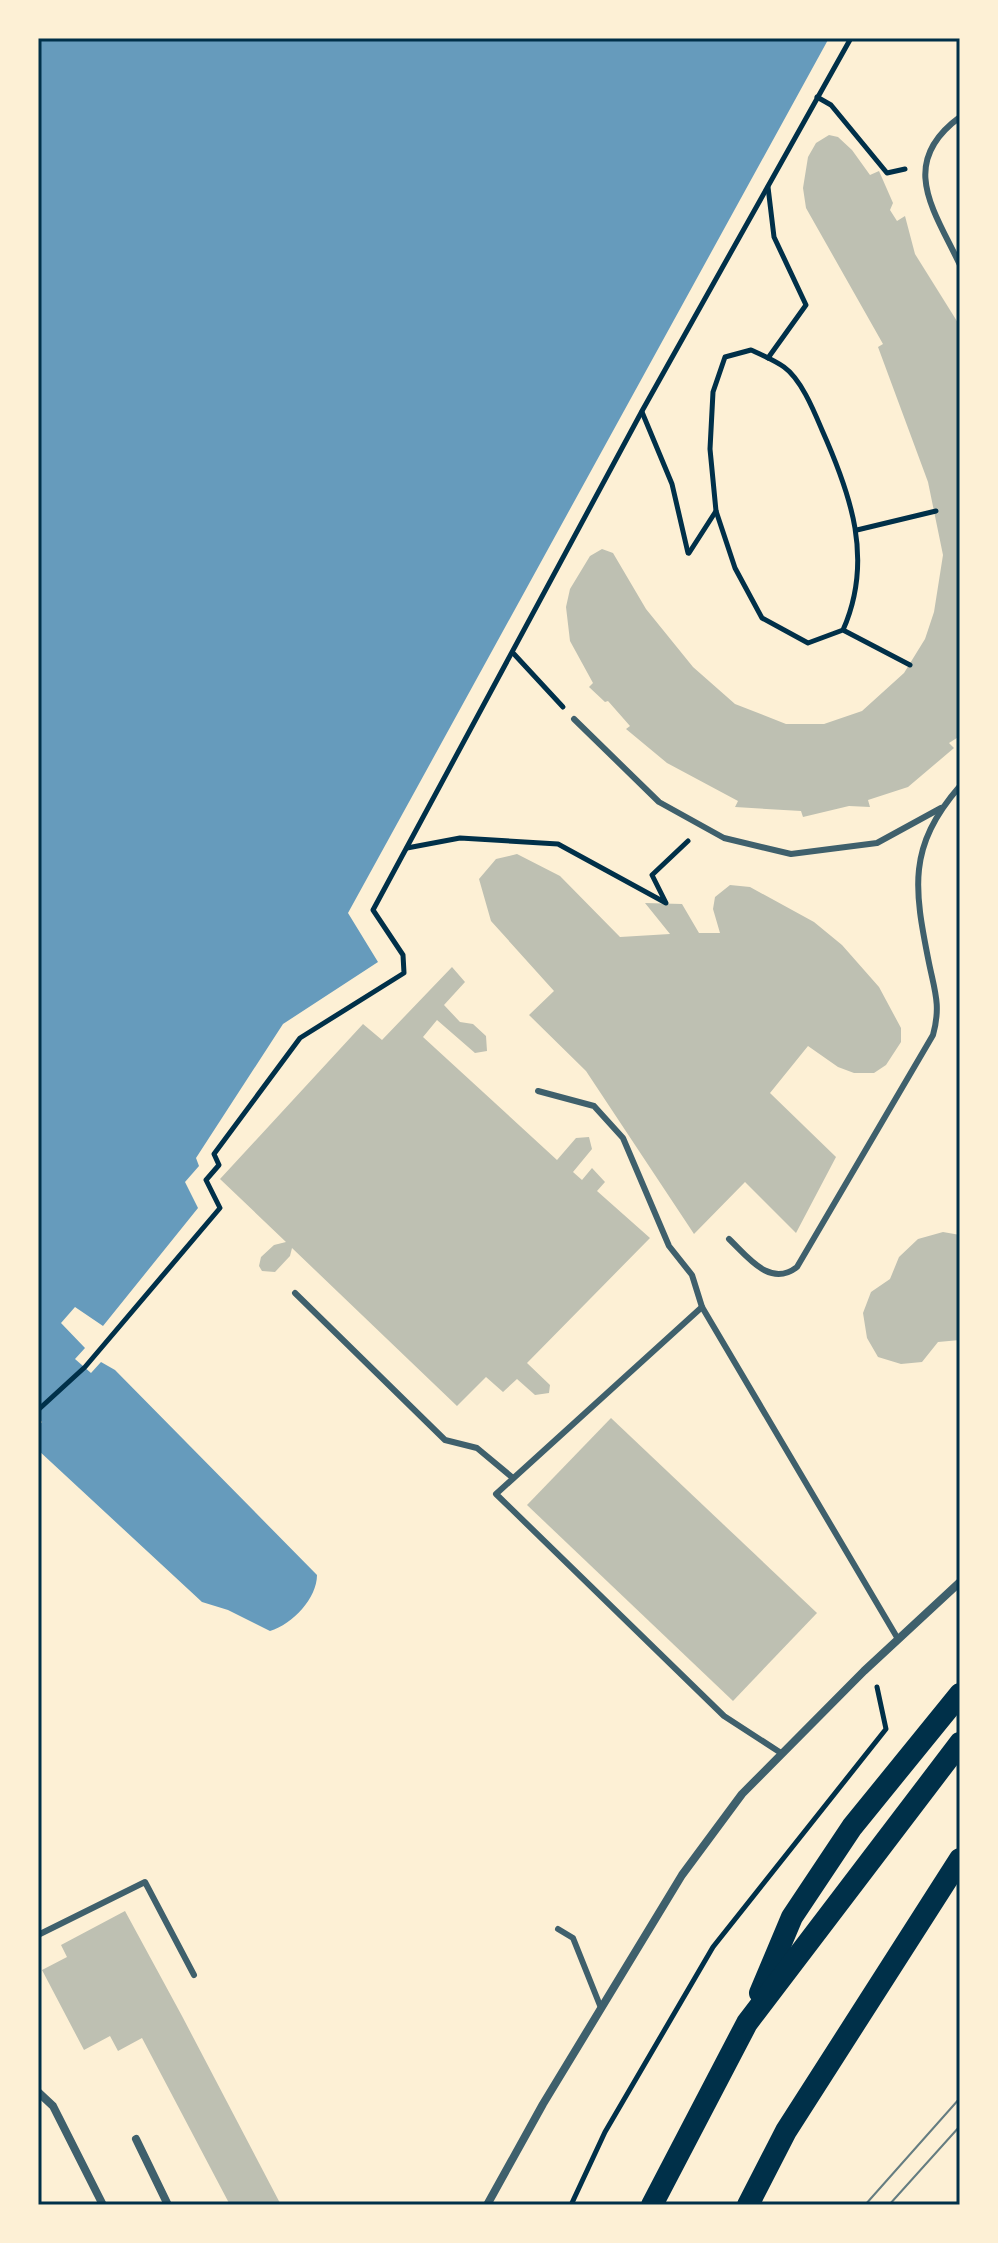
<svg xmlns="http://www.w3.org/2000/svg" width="998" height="2243" font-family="Helvetica,sans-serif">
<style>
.water{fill:#669bbc}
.building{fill:#bec0b2}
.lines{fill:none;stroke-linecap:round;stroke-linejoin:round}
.path{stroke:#003049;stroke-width:5}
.service{stroke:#3f606c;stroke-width:6}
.minor{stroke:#3f606c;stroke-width:8}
.trunk{stroke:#003049;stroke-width:22}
.tram{stroke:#657d81;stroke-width:2}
.neatline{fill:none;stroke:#003049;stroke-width:3}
</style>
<rect width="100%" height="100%" fill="#fdf0d5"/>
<path class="water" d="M38 38H829L348 913 378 962 283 1024 196 1158 199 1166 185 1182 198 1208 103 1326 75 1307 61 1323 85 1348 75 1359 91 1373 101 1362 115 1370 317 1575C317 1598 293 1624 270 1631L228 1610 202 1602 38 1450V1427L42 1422 38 1418Z"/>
<g class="building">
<polygon points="829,135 838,137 852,150 870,175 879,171 893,203 890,210 897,221 905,216 915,254 960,326 960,736 949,743 954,748 908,787 868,800 870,807 849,806 803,817 801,811 735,807 738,801 667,763 626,729 630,726 608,701 605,702 589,687 593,683 570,641 566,607 570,589 590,556 602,549 613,553 646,609 693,667 735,704 786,724 824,724 862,711 904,673 925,639 934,612 943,555 928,482 878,347 883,344 806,208 803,188 808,157 816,143"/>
<polygon points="517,854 560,876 620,937 670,934 645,903 682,904 699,933 720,933 713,909 715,897 730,885 750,887 814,922 842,945 879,987 901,1028 901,1042 886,1065 874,1073 854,1073 838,1067 808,1046 770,1093 836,1157 796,1233 745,1182 694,1234 586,1071 529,1015 554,991 491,921 479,879 496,859"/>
<polygon points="452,967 465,982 444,1005 460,1022 473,1024 486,1036 487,1051 475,1053 437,1020 423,1037 557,1160 576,1138 589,1137 592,1149 573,1172 582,1180 592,1168 605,1182 597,1191 650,1238 527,1363 550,1385 549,1393 535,1395 517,1379 503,1392 486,1377 457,1406 292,1248 290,1256 275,1272 262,1271 259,1266 261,1257 274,1245 286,1242 220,1179 363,1024 382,1040"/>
<polygon points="943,1232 960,1235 960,1340 938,1342 922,1362 901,1364 878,1357 867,1338 863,1313 871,1292 890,1279 899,1257 918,1239"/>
<polygon points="611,1418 817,1613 733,1701 527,1505"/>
<polygon points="125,1911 182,2016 281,2205 230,2205 142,2038 118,2051 110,2036 84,2050 42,1970 67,1957 61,1945"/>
</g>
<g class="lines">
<g class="path">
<polyline points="817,97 831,105 887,173 905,169"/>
<polyline points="768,187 774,237 806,305 768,358"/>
<polyline points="642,412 672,484 688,553"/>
<polyline points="857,530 936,511"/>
<polyline points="689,553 716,511"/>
<path d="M843 630C874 560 851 495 822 430 814 411 801 379 784 367 774 360 762 355 751 350L725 357 713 392 710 449 716 511 735 568 762 618 808 643 843 630 910 665"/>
<polyline points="514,654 563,707"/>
<polyline points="407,848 460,838 558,844 666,903 652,875 688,841"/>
<polyline points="38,1410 85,1367 220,1208 206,1180 219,1165 214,1154 300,1038 404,973 403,955 373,910 642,411 851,38"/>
<polyline points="571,2205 605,2132 713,1947 886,1729 877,1687"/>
</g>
<g class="service">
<path d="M960 117C897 163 934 210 960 265"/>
<polyline points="574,719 659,802 724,838 791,854 877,843 941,808"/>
<polyline points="538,1091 594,1106 623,1138 669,1246 692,1275 702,1307 898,1639"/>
<path d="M729 1239C748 1257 770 1288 797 1267L933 1035C941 1006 935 992 929 963 914 888 907 847 960 786"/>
<polyline points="295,1293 445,1440 477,1448 513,1478"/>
<polyline points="702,1307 496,1494 724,1716 781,1753"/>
<polyline points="558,1929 573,1938 601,2008"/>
<polyline points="38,1935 145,1882 194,1975"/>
</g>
<g class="minor">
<polyline points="38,2092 53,2106 103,2205"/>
<polyline points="136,2139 168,2205"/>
<polyline points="487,2205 543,2104 682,1875 742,1794 864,1671 960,1582"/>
</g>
<g class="trunk">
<polyline points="760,1993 792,1917 852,1827 960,1694"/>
<polyline points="652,2205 747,2023 960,1743"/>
<polyline points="748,2205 786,2131 960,1859"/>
</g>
<g class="tram">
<polyline points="865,2205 960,2098"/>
<polyline points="889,2205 960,2126"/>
</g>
</g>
<rect width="998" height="2243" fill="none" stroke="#fdf0d5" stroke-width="80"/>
<rect x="40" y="40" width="918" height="2163" class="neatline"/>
</svg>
